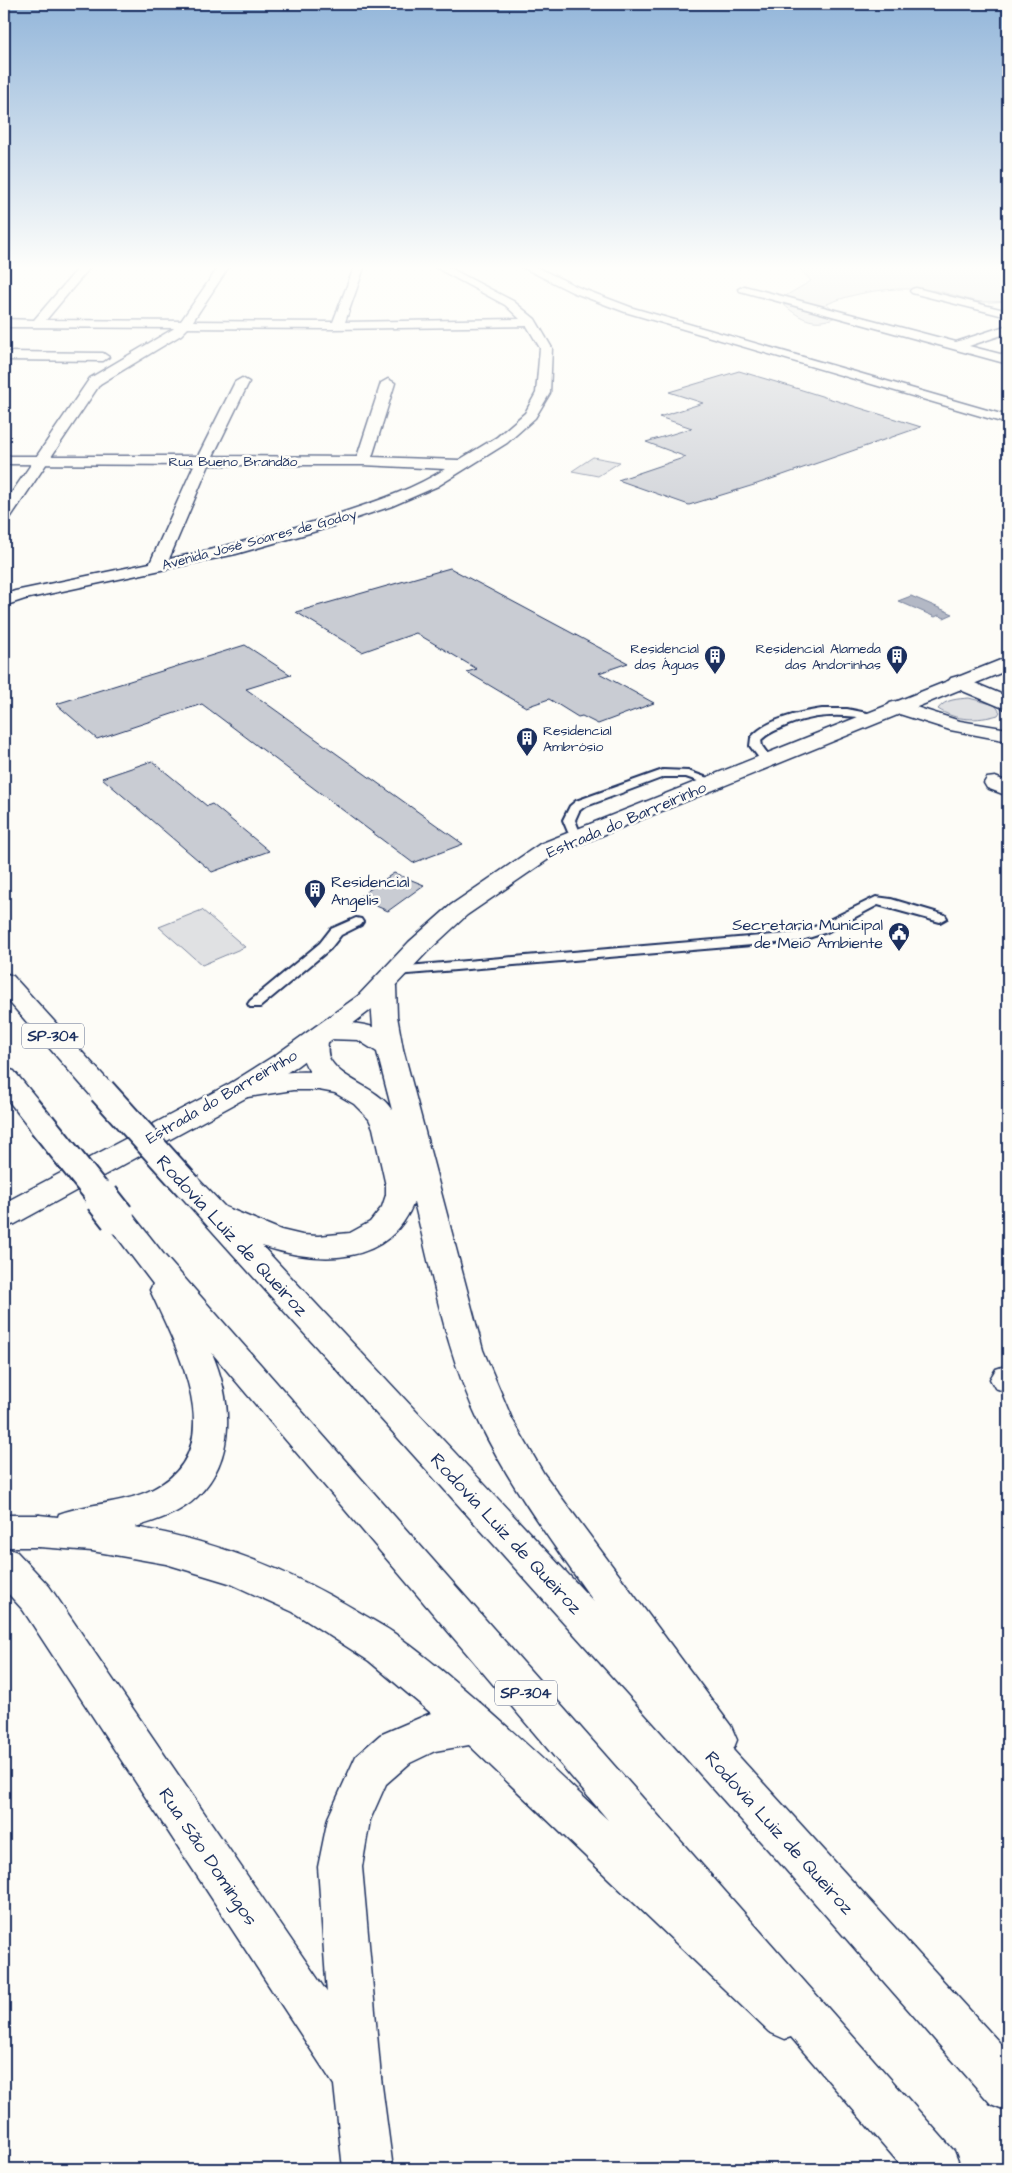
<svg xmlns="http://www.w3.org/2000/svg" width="1012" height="2173" font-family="'Architects Daughter',sans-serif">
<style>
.green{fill:#e0e1e3;stroke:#7e88a0}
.water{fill:#b3b8c5;stroke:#76819c}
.building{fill:#c9ccd3;stroke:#1b2f5e}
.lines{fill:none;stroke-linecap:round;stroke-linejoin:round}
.lane-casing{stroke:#1b2f5e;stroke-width:4}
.street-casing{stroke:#1b2f5e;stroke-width:3}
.secondary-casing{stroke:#1b2f5e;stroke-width:3}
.highway-casing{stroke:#1b2f5e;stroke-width:3}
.lane{fill:#fdfcf7;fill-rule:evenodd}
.street{fill:#fdfcf7;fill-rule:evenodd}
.secondary{fill:#fdfcf7;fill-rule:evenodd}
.highway{fill:#fdfcf7;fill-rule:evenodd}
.highway-bridge-far1-casing{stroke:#1b2f5e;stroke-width:30;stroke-linecap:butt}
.highway-bridge-casing{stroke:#1b2f5e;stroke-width:38;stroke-linecap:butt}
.highway-bridge-far1{stroke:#fdfcf7;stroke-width:26}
.highway-bridge{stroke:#fdfcf7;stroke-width:34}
.labels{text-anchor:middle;stroke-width:5;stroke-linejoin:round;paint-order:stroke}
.far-street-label{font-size:14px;fill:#1b2f5e;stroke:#fdfcf7}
.far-poi-label{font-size:14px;fill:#1b2f5e;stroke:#fdfcf7;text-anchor:end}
.shield{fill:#fdfcf7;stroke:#5f6c8c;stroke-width:1}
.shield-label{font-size:15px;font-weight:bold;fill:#1b2f5e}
.street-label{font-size:16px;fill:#1b2f5e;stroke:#fdfcf7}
.poi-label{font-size:16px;fill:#1b2f5e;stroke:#fdfcf7;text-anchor:start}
.near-street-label{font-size:19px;fill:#1b2f5e;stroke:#fdfcf7}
</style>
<rect width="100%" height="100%" fill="#fdfcf7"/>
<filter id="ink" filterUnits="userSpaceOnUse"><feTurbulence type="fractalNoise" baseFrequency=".02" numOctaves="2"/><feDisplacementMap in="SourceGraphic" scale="10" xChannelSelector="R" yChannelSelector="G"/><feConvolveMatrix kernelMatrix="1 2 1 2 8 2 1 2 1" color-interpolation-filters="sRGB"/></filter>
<g filter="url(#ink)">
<g class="green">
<path d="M800 265H977L1008 271V301C996 302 982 303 970 300 959 297 948 293 936 291 899 286 861 290 827 304L840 315C817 327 802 321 783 304L787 295 811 281 801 270Z"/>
<polygon points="593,457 620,462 598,476 572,471"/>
<path d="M969 698 995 705 1000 712 998 715C977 721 956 721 938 709 945 699 958 699 969 698Z"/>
<polygon points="202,910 245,947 202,965 159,927"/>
</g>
<polygon class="water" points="911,596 953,614 944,618 939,615 935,617 898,601"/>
<g class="building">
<polygon points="739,371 786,385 921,427 754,485 689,505 618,480 686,457 646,442 692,428 659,417 703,403 669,392"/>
<polygon points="450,568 628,663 599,673 654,703 598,724 582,716 578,717 549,699 526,707 467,672 477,669 416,633 362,652 296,612"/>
<polygon points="245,645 291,675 246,689 463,844 413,863 202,704 97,739 56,704"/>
<polygon points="152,761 207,806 212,804 269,851 212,872 102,778"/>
<polygon points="394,873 424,885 388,911 357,898"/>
</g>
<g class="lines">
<g class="lane-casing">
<g id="lane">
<path d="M822 709H847L877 715 878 717 873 720C841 713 812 714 781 728 774 731 767 734 761 740L762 746 772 760 766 763 762 762 750 746 751 738C764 720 801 712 822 709Z"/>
<polygon points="663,770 688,771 716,781 718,783 712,786 686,777 664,777 584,807 579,811 575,820 579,830 586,837 584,840 576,840 568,832 563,820 570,806 576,801"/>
<polygon points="876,897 891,899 945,915 947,918 940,922 878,905 827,932 799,941 396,975 389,971 396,967 797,933 817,926"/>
<polygon points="356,918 361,919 363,922 361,925 341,935 330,949 260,1007 250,1007 248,1004 250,1001 320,943 331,929"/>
</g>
</g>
<g class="street-casing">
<g id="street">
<path d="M81 265H92L46 320 333 322 355 265H365L345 322 520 319 505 305 431 265H444L513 301 535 319 552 348 550 393 535 418 507 443 438 486 392 506 327 528 236 554 25 599 4 606V595L15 591 150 563 194 465 4 464V456H198L235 382 242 378 249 382 213 456 357 457 381 383 388 379 395 383 372 457 459 460 497 437 525 413 536 393 540 348 527 326 333 329 4 327V319L34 320ZM209 465H363L445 469C415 488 381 500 347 511 288 531 229 546 169 559Z"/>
<polygon points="518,265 532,265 580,288 633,308 1008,416 1008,424 625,312 572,292"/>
<polygon points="744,286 956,342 1008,325 1008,333 969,346 1008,356 1008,364 740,291 738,289"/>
<polygon points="916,288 1008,311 1008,317 912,293 910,291 912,289"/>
<polygon points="4,352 103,353 109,357 103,361 4,360"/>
<polygon points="958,676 1008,697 1008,710 951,686 948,682 951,678"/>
<polygon points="897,701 960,721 1008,729 1008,741 950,730 890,711 887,707 890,703"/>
<polygon points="995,777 1008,782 1008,796 987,788 984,783 987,778"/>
<polygon points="1008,1365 1008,1392 1007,1392 995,1388 990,1379 996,1369"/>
<polygon points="4,1547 17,1552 49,1586 374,2061 381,2078 393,2169 343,2169 334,2085 23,1610 4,1589"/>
</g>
</g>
<g class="secondary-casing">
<g id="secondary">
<polygon points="220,265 230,265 189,327 181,335 100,384 10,518 4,520 4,504 90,378 173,329 181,321"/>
<polygon points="1008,657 1008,670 556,854 467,915 427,952 376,1006 297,1066 251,1095 15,1224 4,1227 4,1203 231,1083 277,1054 358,996 409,942 451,905 540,844"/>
<polygon points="4,1515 39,1515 52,1520 57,1531 52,1542 39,1547 4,1547"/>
</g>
</g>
<g class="highway-casing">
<g id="highway">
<polygon points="4,973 13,976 112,1085 116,1091 112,1097 102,1100 92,1097 4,996"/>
<path d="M383 978 392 981 396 986 397 1016 403 1049 483 1350 512 1419 544 1474 731 1726 737 1740 733 1750 1008 2052V2111L991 2104 779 1862 178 1193 173 1186 178 1179 188 1176 198 1179 225 1207 281 1230 302 1235 318 1236 350 1233 370 1222 382 1207 386 1195V1186L373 1128 369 1119 354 1104 335 1093 319 1090H293L241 1098 231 1095 227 1089 231 1083C256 1076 284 1071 310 1072 302 1060 297 1047 306 1034L315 1032 319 1025C337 1021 355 1022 373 1027L370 986 374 981ZM328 1039 358 1040 377 1052 392 1110C376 1086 345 1082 331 1061 326 1055 328 1045 328 1039ZM414 1202C433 1277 446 1354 480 1424 511 1488 553 1544 594 1602L262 1246C318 1264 388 1268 414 1202Z"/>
<polygon points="4,1068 14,1071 52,1117 56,1124 52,1131 42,1133 32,1131 4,1095"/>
<path d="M117 1206 128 1209 165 1256 954 2151 961 2169H904L791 2037 785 2039 769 2032 469 1745 435 1751 410 1763 386 1784 370 1820 362 1867 381 2078 374 2095 357 2102 340 2095 333 2078 318 1867 328 1818 356 1756 380 1735 431 1713 369 1661 293 1612 229 1583 166 1564 92 1551 39 1547 26 1542 21 1531 26 1520 39 1515 58 1517 59 1514C89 1503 122 1504 151 1490 234 1450 176 1348 150 1290L153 1284 102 1217 106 1209ZM212 1353 608 1820C540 1757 473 1692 398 1636 386 1627 372 1620 359 1612 290 1570 215 1541 135 1527 156 1521 181 1513 197 1497 237 1458 232 1400 212 1353Z"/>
</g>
</g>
<use href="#lane" class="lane"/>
<use href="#street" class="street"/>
<use href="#secondary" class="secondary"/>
<use href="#highway" class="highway"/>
<g class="highway-bridge-far1-casing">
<g id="highway-bridge-far1">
<polyline points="102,1091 188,1186"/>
<polyline points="42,1124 103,1200"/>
</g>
</g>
<g class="highway-bridge-casing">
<polyline id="highway-bridge" points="102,1198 117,1217"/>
</g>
<use href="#highway-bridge-far1" class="highway-bridge-far1"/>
<use href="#highway-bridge" class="highway-bridge"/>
</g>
</g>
<linearGradient id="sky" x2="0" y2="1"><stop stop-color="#93b6da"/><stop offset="0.47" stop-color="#fefefb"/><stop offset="1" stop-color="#fefefb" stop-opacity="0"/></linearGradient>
<rect width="1012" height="569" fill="url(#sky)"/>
<defs>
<g id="building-pin" transform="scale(1.125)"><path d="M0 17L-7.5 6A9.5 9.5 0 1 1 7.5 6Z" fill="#1b2f5e" stroke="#fdfcf7"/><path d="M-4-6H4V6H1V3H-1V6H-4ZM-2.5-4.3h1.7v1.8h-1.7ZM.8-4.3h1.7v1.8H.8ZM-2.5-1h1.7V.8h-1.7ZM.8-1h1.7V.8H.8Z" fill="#fff"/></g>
<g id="civic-pin" transform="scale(1.125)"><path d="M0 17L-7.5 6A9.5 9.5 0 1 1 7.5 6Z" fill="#1b2f5e" stroke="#fdfcf7"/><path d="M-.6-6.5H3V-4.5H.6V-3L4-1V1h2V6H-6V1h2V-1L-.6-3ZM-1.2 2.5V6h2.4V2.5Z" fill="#fff"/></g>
</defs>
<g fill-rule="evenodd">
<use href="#building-pin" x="715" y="656"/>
<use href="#building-pin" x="897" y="656"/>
<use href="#building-pin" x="527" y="738"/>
<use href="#building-pin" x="315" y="890"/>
<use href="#civic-pin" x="899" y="933"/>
</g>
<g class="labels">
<g class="far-street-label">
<text x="233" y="466">Rua Bueno Brandão</text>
<text transform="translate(259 539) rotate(-15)" y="5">Avenida José Soares de Godoy</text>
</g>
<g class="far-poi-label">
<text x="699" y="653">Residencial<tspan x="699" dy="16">das Águas</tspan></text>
<text x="881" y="653">Residencial Alameda<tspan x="881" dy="16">das Andorinhas</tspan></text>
<text x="543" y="735" text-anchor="start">Residencial<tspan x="543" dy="16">Ambrósio</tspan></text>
</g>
<g class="shield">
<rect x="22" y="1023.5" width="62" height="25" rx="4"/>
<rect x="495" y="1680.5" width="62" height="25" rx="4"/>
</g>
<g class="shield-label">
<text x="53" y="1041">SP-304</text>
<text x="526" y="1698">SP-304</text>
</g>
<g class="street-label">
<text transform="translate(626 819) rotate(-23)" y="6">Estrada do Barreirinho</text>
<text transform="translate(221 1096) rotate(-30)" y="6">Estrada do Barreirinho</text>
</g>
<g class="poi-label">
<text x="331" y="887">Residencial<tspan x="331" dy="18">Angelis</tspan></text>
<text x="883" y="930" text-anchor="end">Secretaria Municipal<tspan x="883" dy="18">de Meio Ambiente</tspan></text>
</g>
<g class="near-street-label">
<text transform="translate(233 1235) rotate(47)" y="7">Rodovia Luiz de Queiroz</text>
<text transform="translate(507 1533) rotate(47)" y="7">Rodovia Luiz de Queiroz</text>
<text transform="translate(780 1832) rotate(48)" y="7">Rodovia Luiz de Queiroz</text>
<text transform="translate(209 1856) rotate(56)" y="7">Rua São Domingos</text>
</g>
</g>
<rect width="1012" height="2173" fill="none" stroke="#fdfcf7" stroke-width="20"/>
<rect x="10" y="10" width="992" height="2153" fill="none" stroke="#1b2f5e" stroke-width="2" filter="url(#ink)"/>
</svg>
